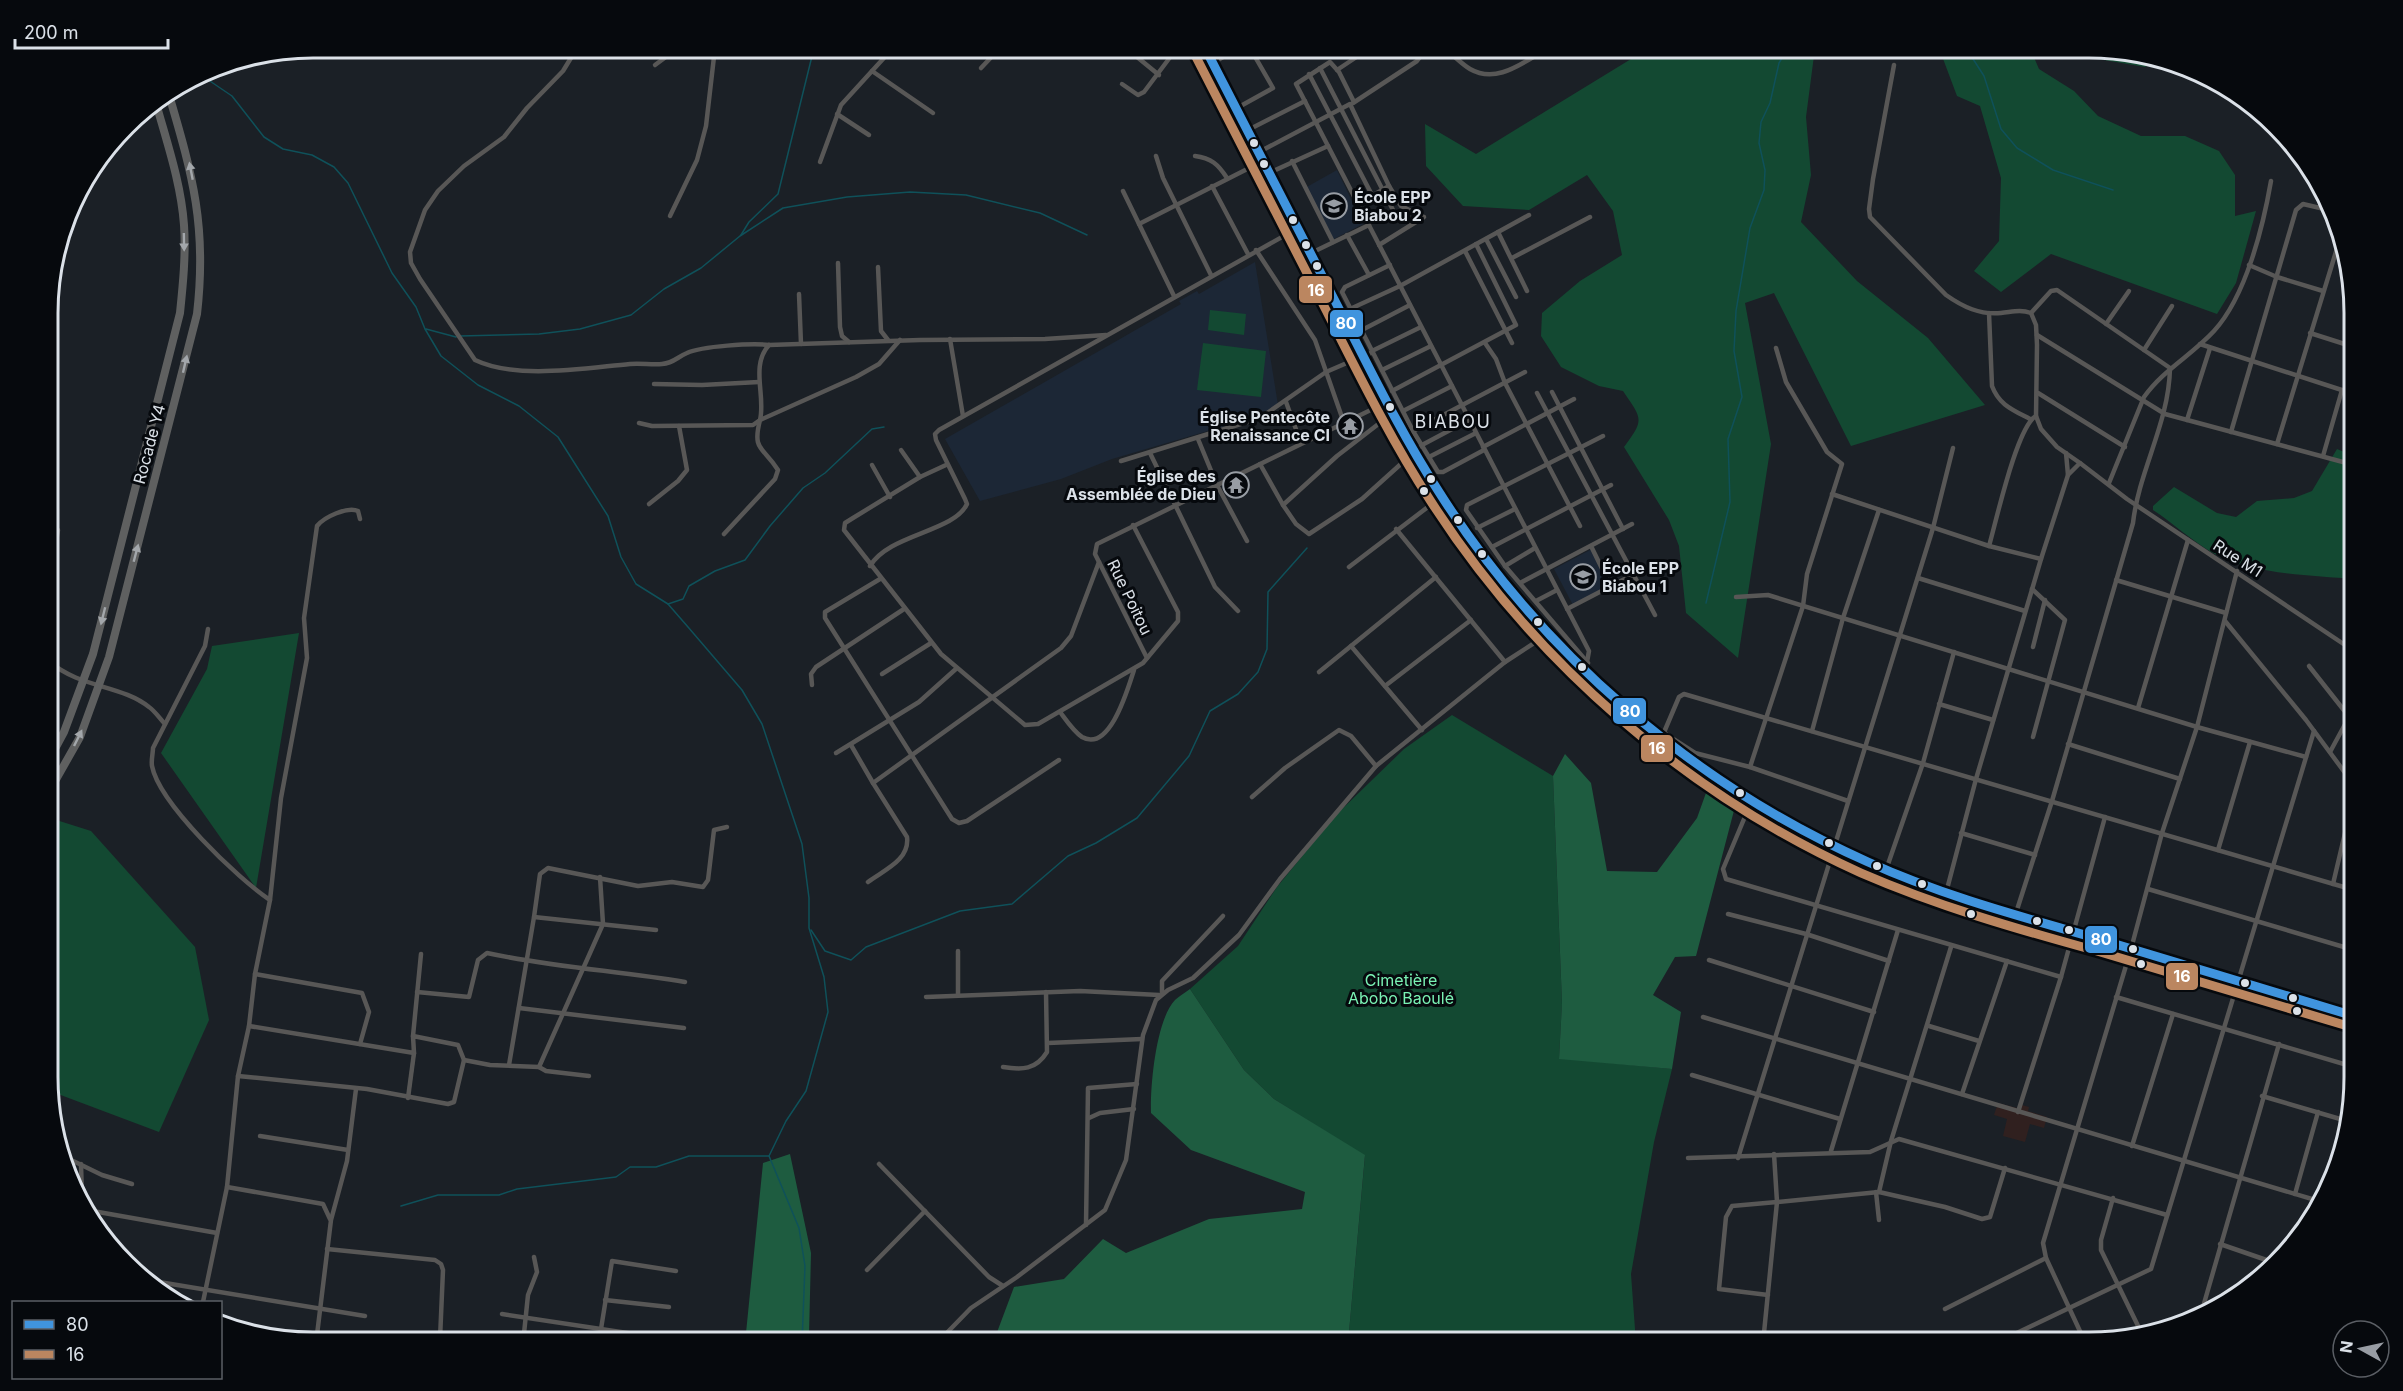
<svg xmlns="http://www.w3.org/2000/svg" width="2403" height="1391" font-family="Inter,sans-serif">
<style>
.commercial{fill:#30201f}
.built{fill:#1c2736}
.green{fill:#134932}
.forest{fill:#1e5c40}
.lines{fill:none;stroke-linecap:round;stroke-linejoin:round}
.stream{stroke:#0f515a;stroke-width:1.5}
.street{stroke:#585756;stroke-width:4.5}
.secondary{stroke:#5a5b5a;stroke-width:6}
.highway{stroke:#5f6060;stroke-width:8}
.bus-1-casing{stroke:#06090d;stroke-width:14}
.bus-2-casing{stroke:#06090d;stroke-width:14}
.bus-1{stroke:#4094de;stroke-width:9}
.bus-2{stroke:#bb8660;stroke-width:9}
.oneway{fill:#a3a7ab}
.bus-dot{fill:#dbe1e8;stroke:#06090d;stroke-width:2}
.labels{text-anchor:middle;stroke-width:6;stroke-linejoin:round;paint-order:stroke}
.poi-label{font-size:16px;font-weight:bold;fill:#dbe1e8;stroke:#06090d;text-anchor:start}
.street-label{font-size:16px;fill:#dbe1e8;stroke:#06090d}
.park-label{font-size:16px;fill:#7af2b4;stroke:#06090d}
.neighbourhood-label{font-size:18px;letter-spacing:1.5px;fill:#dbe1e8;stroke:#06090d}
.rim{fill:none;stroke:#dbe1e8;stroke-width:3}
.line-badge{stroke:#06090d;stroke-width:2}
.badge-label{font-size:16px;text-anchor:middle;font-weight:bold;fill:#fff}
</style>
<rect width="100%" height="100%" fill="#1b2026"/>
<polygon class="commercial" points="1998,1103 2021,1109 2022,1105 2029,1107 2028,1111 2047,1117 2044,1128 2030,1124 2025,1142 2003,1136 2007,1119 1994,1115"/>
<g class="built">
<polygon points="1337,170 1363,224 1332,240 1305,188"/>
<polygon points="1255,262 1278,405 1259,416 1112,459 1061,479 980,501 945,439 1181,304 1179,301 1197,291 1199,294"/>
<polygon points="1592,549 1611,586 1573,605 1554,569"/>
</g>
<g class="green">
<path d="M1649 48H1815L1806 117 1811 175 1801 222 1857 281 1928 338 1985 405 1851 446 1774 293 1745 303 1771 444 1738 658 1686 613 1679 546 1669 520 1624 447C1645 419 1642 419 1623 391L1599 386 1561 367 1541 336 1542 313 1580 281 1622 255 1613 211 1587 175 1529 210 1463 206 1426 166 1425 124 1476 154Z"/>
<polygon points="1939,48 2030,48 2039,69 2074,91 2098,116 2141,136 2185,136 2219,151 2235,175 2235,216 2256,211 2236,283 2217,314 2051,254 2001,292 1974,271 1999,241 2001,178 1980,106 1957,96"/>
<polygon points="2061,48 2090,48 2160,58 2145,67 2063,53"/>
<polygon points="1210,310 1246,314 1244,335 1208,330"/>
<polygon points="1203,343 1266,351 1261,397 1197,390"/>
<path d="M2337 449 2354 456V579C2310 575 2254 575 2213 553 2192 541 2173 523 2153 510V506L2174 487 2217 513 2236 517 2257 501 2294 498 2312 491Z"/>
<polygon points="299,633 256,888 161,753 207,669 212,646"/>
<polygon points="1452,715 1553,776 1562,1004 1559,1058 1672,1069 1654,1142 1631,1274 1636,1343 1348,1343 1365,1156 1274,1099 1244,1070 1190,989 1238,946 1277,887 1335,816 1404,749"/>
<polygon points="50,818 91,831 195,947 209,1020 159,1132 50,1091"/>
</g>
<g class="forest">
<polygon points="1565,754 1591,783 1607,871 1657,872 1697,818 1711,779 1737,799 1696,956 1675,957 1653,995 1681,1012 1672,1069 1559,1059 1562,1003 1553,776"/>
<path d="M1190 989 1244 1070 1274 1099 1365 1155 1348 1343H993L1014 1287 1064 1279 1103 1239 1126 1253 1209 1219 1302 1209 1305 1192 1191 1150 1151 1113C1150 1086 1156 1020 1175 1000 1179 996 1185 993 1190 989Z"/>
<polygon points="790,1154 811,1253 809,1336 814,1343 745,1343 763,1163"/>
</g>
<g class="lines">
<g class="stream">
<polyline points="1966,48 1984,76 2001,129 2017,148 2053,170 2113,190"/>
<polyline points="201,75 232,96 264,137 283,149 312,155 334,167 348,183 392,273 416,307 425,329 441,356 478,385 519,406 558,437 608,516 621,557 636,584 668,604 688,627 742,690 762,724 802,844 809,898 809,928 824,977 828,1012 806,1091 786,1121 769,1156 799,1228 805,1266 802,1343"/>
<polyline points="741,235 749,222 778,194 814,48"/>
<polyline points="426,329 456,337"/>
<polyline points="460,336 539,334 580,329 631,315 664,289 701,268 740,236 783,208 847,197 910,192 966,195 1040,213 1087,235"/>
<polyline points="1706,603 1730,502 1728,439 1742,397 1734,351 1736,311 1750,228 1764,190 1765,170 1759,143 1761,122 1770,103 1779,63 1788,48"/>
<polyline points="668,604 683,599 689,586 715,571 745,560 770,526 803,488 825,473 872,429 884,427"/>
<polyline points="811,930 825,951 851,960 866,947 960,911 1012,904 1068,856 1096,843 1137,818 1189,756 1210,711 1238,694 1258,672 1267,649 1268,592 1307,548"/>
<polyline points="401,1206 438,1195 499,1195 517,1189 616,1177 630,1167 656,1167 689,1156 769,1156"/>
</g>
<g class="street">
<path d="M577 48 563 71 527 108 504 137 464 166 438 191 425 210 410 252 411 263 420 279 475 360C517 380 585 368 630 364 641 363 652 365 662 364 674 363 677 357 687 353 702 346 752 343 769 345L920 340 1045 339 1106 335"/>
<polyline points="1126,48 1159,75"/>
<path d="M1443 48C1453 54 1460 63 1470 69 1498 85 1524 61 1549 48"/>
<polyline points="1213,63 1238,48"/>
<polyline points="655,65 678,48"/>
<path d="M1894 65 1873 179 1869 209 1870 217 1946 295C1963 307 1980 315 2001 313 2012 312 2020 309 2031 313L2036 325 2037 345 2036 416 2041 429 2057 447 2080 463"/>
<polyline points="981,68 1000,48"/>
<polyline points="1320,68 1393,210"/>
<polyline points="1337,70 1370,48"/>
<polyline points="872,71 933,113"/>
<polyline points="1309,74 1372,195"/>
<polyline points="1122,84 1138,95 1144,92 1177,48"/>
<polyline points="1354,102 1339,72 1330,62 1296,84 1589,651 1585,673"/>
<polyline points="1353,103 1417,61 1427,48"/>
<polyline points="1237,108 1273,88 1250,48"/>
<polyline points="837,114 869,135"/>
<polyline points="1248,130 1305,101"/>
<polyline points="1259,152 1350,104 1389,186 1358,204"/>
<polyline points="1156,156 1163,178 1211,275"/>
<path d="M1195 156C1211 158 1218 164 1227 178"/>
<polyline points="1292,161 1333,242"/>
<polyline points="820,162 841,105 893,48"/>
<polyline points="1269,173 1328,146"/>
<polyline points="1212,186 1248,254"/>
<polyline points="1123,191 1174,296"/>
<polyline points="670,216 697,160 706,126 715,48"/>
<polyline points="1139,224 1263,161"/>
<polyline points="1498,232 1527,291"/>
<polyline points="1347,235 1369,275"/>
<polyline points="1486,239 1516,297"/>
<polyline points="1379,245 1424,217 1401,206 1389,186"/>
<polyline points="1256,250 1315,340 1344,423"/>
<polyline points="1465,251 1512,343"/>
<polyline points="1311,253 1369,225"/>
<polyline points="1512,258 1590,217"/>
<polyline points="838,263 840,327 842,336 849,342"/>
<polyline points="1390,265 1345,287 1342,292 1413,431 1438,472 1443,472 1484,450"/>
<polyline points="2249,265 2277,277 2323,291"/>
<polyline points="878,267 881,331 888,340"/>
<polyline points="799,294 801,344"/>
<polyline points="1350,309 1400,286 1529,215"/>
<path d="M1989 313 1992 386C1999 405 2013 410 2030 419"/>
<polyline points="2106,324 2129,291"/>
<polyline points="1362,330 1410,305"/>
<polyline points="2310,333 2354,347"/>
<polyline points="2037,335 2165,414 2354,465"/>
<polyline points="950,339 963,416"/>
<polyline points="1485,343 1496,359 1505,383 1580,526"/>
<polyline points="2200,344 2354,394"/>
<polyline points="2144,350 2172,306"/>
<polyline points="1365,358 1374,350 1421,327"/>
<polyline points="1382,370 1431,346"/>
<polyline points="654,384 702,385 759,382"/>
<polyline points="1392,391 1516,325 1476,244"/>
<polyline points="1552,392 1623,529"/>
<polyline points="1537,393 1655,615"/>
<polyline points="2038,393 2125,447"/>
<polyline points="1286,402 1301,443"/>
<polyline points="1403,411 1452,386"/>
<polyline points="2187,420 2210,348"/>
<path d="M639 423 652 426 753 425 760 420C766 396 750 366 769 345"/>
<polyline points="1413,431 1525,372"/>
<polyline points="2231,432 2296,210 2303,204 2333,211"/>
<polyline points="1198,439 1217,485 1247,541"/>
<polyline points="2277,444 2342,232"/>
<polyline points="1483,447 1574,399"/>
<polyline points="901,450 920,477"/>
<polyline points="1150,453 1215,587 1238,611"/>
<polyline points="2066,453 2068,475"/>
<polyline points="2323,456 2342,390"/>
<polyline points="1429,457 1476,433"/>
<polyline points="1121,461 1260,418 1326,372 1363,356"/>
<polyline points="1260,464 1283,505 1337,456 1381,422 1385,424 1405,460"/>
<polyline points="872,465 890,497"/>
<polyline points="946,465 920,477 853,518 845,523 844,530 941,654 1025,725 1038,724 1143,663 1178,621 1178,612 1133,525"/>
<path d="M2109 483 2144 397C2163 370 2192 355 2214 331 2246 296 2263 227 2271 181"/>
<polyline points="1832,494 1989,546 2041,559"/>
<polyline points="649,504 678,481 687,470 679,426"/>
<polyline points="1283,505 1296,524 1309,534 1362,499 1422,445 1469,420"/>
<polyline points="50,528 58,530 50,577"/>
<polyline points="1477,528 1515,509"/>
<polyline points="1396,529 1505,662"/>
<path d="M724 534 775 479 778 470C763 446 752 451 760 420L856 377 879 364 900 340"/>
<polyline points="1591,546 1611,587"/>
<path d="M1989 546C1996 522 2017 426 2036 416"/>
<polyline points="1492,547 1611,485"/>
<path d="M870 566C889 534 954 532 967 504L965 499 936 440 935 434 939 430 1298 228"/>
<polyline points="1505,566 1535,548"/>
<polyline points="1349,567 1441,497"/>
<polyline points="1918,578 2025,611"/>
<polyline points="880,579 825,612 825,618 952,819 959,823 967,821 1059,760"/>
<polyline points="2116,580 2226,613"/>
<polyline points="1520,583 1632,524"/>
<polyline points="2032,589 2065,620 2033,737"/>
<polyline points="1736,597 1768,595 2197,727 2306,757"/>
<polyline points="1536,601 1557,590"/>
<polyline points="1567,609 1642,570"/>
<polyline points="2225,621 2306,720 2354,785"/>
<polyline points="1351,646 1422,730"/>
<polyline points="2033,647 2045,600"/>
<polyline points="1147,658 1095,554 1097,544 1387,402"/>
<path d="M50 662C80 688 122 685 149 707 155 711 160 719 165 724"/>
<polyline points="1588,663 1505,566 1466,510 1467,505 1603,436"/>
<polyline points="2309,666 2354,723"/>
<polyline points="1319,672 1436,577"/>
<polyline points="882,674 931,643"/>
<polyline points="812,685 811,674 816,667 904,609"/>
<polyline points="1385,686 1471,620"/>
<polyline points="1939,704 1993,720"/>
<polyline points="2138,708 2188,540"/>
<path d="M1060 712C1066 720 1074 732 1082 737 1110 753 1128 688 1134 670"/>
<polyline points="1812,731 1843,618 1879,510"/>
<polyline points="1664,733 1695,753 1750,767 1848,801"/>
<polyline points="1662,737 1679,697 1684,694 2354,890"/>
<polyline points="2068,744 2180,779"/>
<polyline points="851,745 873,783"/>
<polyline points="2330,752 2349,717"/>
<polyline points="836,753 919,702 957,668"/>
<polyline points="1750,767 1803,606 1807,574 1842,464 1827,452 1786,382 1776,348"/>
<polyline points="1252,797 1285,768 1339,730 1351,736 1376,766 1505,662 1548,634"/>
<polyline points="1752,800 1723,869 1726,879 2061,977"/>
<polyline points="1961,833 2035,855"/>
<polyline points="2218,850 2250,742"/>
<polyline points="1886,870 1923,763 1954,652"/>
<path d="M868 882C884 870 910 860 907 837L873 783 1061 648 1071 636 1099 562"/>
<polyline points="2333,884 2354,795"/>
<polyline points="2148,889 2354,950"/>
<polyline points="1946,893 1976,779 2041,559 2068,475 2080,463 2127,499 2354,651"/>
<path d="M270 900 281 798 307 658 304 618 317 526C324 517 348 506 358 511L360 519"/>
<polyline points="1728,914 1806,934 1889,961"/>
<path d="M2015 916 2052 801 2133 523C2139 470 2169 423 2170 368L2057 290 2051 291 2031 313"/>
<polyline points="534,917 540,874 548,868 638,886 672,882 703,887 708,880 714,830 727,827"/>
<polyline points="958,951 958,995"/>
<polyline points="1709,960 1874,1012"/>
<polyline points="255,974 362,993 369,1012 360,1044"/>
<path d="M417 992 469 997 478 960 487 953C552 967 619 971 685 982"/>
<polyline points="1162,993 1162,981 1223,916"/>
<polyline points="926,997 1080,991 1159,995"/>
<polyline points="2116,997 2354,1067"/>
<polyline points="519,1008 684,1028"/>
<polyline points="2346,1014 2354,987"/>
<polyline points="1703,1017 2322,1202"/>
<polyline points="249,1026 414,1053 413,1036 458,1045 464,1060"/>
<polyline points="1929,1026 1979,1041"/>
<polyline points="413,1036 421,954"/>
<polyline points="1048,1043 1142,1039"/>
<polyline points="509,1065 534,917 656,930"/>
<polyline points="539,1067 546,1071 589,1076"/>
<path d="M1003 1067C1022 1070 1036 1070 1047 1052L1046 992"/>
<polyline points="1692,1075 1840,1119"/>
<polyline points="238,1076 367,1089 448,1104 454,1102 464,1060 490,1065 539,1067 603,924 600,877"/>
<polyline points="1962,1094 2007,961"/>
<polyline points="2262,1096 2347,1121"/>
<polyline points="408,1098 414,1053"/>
<polyline points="2018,1112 2061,977 2105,817"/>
<polyline points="1089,1118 1100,1113 1134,1109"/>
<polyline points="260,1136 348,1150"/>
<polyline points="2132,1146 2173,1014"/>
<polyline points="1831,1151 1898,930"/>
<polyline points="1774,1154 1777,1202 1879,1192 1945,1207 1982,1219 1990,1217 2005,1168"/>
<polyline points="67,1158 102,1175 132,1184"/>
<polyline points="1688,1158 1870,1152 1899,1139 2167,1215"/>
<polyline points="1738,1158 1933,528 1953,448"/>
<polyline points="81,1164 82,1196"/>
<polyline points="879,1164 989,1277 1003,1286"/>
<polyline points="227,1187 323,1204 330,1219"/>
<polyline points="1876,1192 1879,1220"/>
<polyline points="1879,1192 1891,1141 1951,947"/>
<polyline points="2295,1194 2318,1112"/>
<polyline points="2113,1198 2101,1240 2101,1250 2141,1332"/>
<polyline points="87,1210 217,1233"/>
<polyline points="1086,1225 1088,1088 1137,1084"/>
<polyline points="2220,1244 2278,1264"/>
<polyline points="327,1249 435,1260 441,1264 443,1270 440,1339"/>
<polyline points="867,1270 925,1211"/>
<polyline points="153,1281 365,1316"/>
<polyline points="605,1300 669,1307"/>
<path d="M203 1302 227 1187 238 1076 249 1026 255 974 270 900C238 879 159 803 152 766 151 760 153 753 153 748L205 646 208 629"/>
<polyline points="1945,1309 2046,1258"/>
<polyline points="502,1314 654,1337"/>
<polyline points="2189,1318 2203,1307 2279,1044"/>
<polyline points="601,1329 612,1261 676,1271"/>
<polyline points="1998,1342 2151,1269 2314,731"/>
<polyline points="2085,1342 2046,1258 2043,1243 2131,949 2162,833 2197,727 2237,571"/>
<polyline points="316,1343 331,1220 347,1161 356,1089"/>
<polyline points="523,1343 528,1295 537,1272 534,1257"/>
<polyline points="937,1343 971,1308 1017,1277 1105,1210 1126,1160 1143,1035 1156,1000 1168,990 1193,978 1239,935 1280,879 1376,766"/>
<polyline points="1763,1343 1777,1202 1732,1206 1726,1217 1719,1289 1768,1295"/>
</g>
<path class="secondary" d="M1205 48 1401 430C1501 608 1650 758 1835 847 1920 889 2012 915 2104 941 2187 966 2271 991 2354 1016"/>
<g class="highway">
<path d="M50 758 64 732 93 654 180 313C183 284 186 254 184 225 181 183 167 143 156 103"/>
<path d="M50 790 80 737 109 657 197 314C207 228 193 176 169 95"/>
</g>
<g class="bus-1-casing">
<path id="bus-1" d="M1205 48C1249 133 1292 218 1336 303 1369 367 1400 432 1439 492 1541 653 1694 785 1868 862 1943 896 2023 917 2102 940 2186 965 2270 991 2354 1016"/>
</g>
<g class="bus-2-casing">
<path id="bus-2" d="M1194 53C1238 139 1282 225 1326 310 1359 375 1391 440 1430 500 1534 662 1686 794 1861 873 1937 906 2017 929 2097 951 2182 976 2266 1002 2351 1027"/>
</g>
<use href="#bus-1" class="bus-1"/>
<use href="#bus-2" class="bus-2"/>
</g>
<defs><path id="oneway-solid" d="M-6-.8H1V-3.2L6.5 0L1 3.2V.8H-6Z" transform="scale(1.5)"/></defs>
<g class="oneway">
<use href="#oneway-solid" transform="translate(191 171) rotate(-101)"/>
<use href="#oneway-solid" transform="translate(184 242) rotate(89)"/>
<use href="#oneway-solid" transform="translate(185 364) rotate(-77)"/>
<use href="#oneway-solid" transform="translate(136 553) rotate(-75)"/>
<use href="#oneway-solid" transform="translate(103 616) rotate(104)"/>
<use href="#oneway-solid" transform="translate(78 738) rotate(-64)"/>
</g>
<defs>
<g id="school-ring" transform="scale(1.35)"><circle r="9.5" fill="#06090d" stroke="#989da4" stroke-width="1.5"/><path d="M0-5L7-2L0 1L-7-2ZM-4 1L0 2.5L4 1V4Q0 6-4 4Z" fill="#989da4"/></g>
<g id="temple-ring" transform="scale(1.35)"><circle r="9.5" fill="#06090d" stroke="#989da4" stroke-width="1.5"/><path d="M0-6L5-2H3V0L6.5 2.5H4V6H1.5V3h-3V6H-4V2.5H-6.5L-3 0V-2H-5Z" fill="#989da4"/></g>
</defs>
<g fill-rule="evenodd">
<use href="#school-ring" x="1334" y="206"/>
<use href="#temple-ring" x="1350" y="426"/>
<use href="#temple-ring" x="1236" y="485"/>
<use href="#school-ring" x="1583" y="577"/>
</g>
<g class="bus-dot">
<circle cx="1254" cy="143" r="5"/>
<circle cx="1264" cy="164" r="5"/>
<circle cx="1293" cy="220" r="5"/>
<circle cx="1306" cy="245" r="5"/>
<circle cx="1317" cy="266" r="5"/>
<circle cx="1390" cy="407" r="5"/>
<circle cx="1431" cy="479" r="5"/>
<circle cx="1424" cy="491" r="5"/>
<circle cx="1458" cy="520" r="5"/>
<circle cx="1482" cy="554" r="5"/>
<circle cx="1538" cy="622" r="5"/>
<circle cx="1582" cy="667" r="5"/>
<circle cx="1740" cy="793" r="5"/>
<circle cx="1829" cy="843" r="5"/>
<circle cx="1877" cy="866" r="5"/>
<circle cx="1922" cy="884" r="5"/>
<circle cx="1971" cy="914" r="5"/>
<circle cx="2037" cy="921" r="5"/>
<circle cx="2069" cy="930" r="5"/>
<circle cx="2133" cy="949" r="5"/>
<circle cx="2141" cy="964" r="5"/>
<circle cx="2245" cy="983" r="5"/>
<circle cx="2293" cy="998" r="5"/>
<circle cx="2297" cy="1011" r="5"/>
</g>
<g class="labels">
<g class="poi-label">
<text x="1354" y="203">École EPP<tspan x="1354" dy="18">Biabou 2</tspan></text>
<text x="1330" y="423" text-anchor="end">Église Pentecôte<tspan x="1330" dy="18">Renaissance CI</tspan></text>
<text x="1216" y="482" text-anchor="end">Église des<tspan x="1216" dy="18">Assemblée de Dieu</tspan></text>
<text x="1602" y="574">École EPP<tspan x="1602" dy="18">Biabou 1</tspan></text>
</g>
<g class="street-label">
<text transform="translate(149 444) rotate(-75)" y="6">Rocade Y4</text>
<text transform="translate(2238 558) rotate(33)" y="6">Rue M1</text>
<text transform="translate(1130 597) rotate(64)" y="6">Rue Poitou</text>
</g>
<g class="park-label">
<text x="1401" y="986">Cimetière<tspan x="1401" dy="18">Abobo Baoulé</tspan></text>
</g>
<g class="neighbourhood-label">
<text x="1453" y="428">BIABOU</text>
</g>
</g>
<path d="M0 0H2403V1391H0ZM313 58H2089A255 255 0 0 1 2344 313V1077A255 255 0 0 1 2089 1332H313A255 255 0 0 1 58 1077V313A255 255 0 0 1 313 58Z" fill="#06090d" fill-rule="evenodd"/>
<path class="rim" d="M313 58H2089A255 255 0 0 1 2344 313V1077A255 255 0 0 1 2089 1332H313A255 255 0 0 1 58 1077V313A255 255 0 0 1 313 58Z"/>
<g class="line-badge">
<rect x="1298" y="275" width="35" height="29" rx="6" fill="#bb8660"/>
<rect x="1329" y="309" width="35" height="29" rx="6" fill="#4094de"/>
<rect x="1612" y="697" width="35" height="28" rx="6" fill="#4094de"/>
<rect x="1640" y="734" width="34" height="29" rx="6" fill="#bb8660"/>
<rect x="2084" y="925" width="34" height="29" rx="6" fill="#4094de"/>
<rect x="2165" y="962" width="34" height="29" rx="6" fill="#bb8660"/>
</g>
<g class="badge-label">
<text x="1316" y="296">16</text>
<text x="1346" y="329">80</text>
<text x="1630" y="717">80</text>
<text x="1657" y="754">16</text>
<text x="2101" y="945">80</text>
<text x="2182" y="982">16</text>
</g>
<rect x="12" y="1301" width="210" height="78" fill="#06090d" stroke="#5b5f65" stroke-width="1.5"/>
<rect x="24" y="1320" width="30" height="9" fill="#4094de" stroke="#5b5f65" stroke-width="1.5"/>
<text x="66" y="1331" font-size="18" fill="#dbe1e8">80</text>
<rect x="24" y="1350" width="30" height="9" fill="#bb8660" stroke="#5b5f65" stroke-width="1.5"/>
<text x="66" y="1361" font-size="18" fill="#dbe1e8">16</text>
<g transform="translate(2361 1349) rotate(278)"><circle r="28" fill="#06090d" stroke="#5b5f65" stroke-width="1.5"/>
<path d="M0-4.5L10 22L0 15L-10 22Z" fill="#989da4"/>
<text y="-9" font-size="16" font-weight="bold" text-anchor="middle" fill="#dbe1e8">N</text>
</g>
<path d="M15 39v9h153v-9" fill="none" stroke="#dbe1e8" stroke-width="3"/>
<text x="24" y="39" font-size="18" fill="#dbe1e8" stroke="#06090d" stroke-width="4.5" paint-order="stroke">200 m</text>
</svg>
